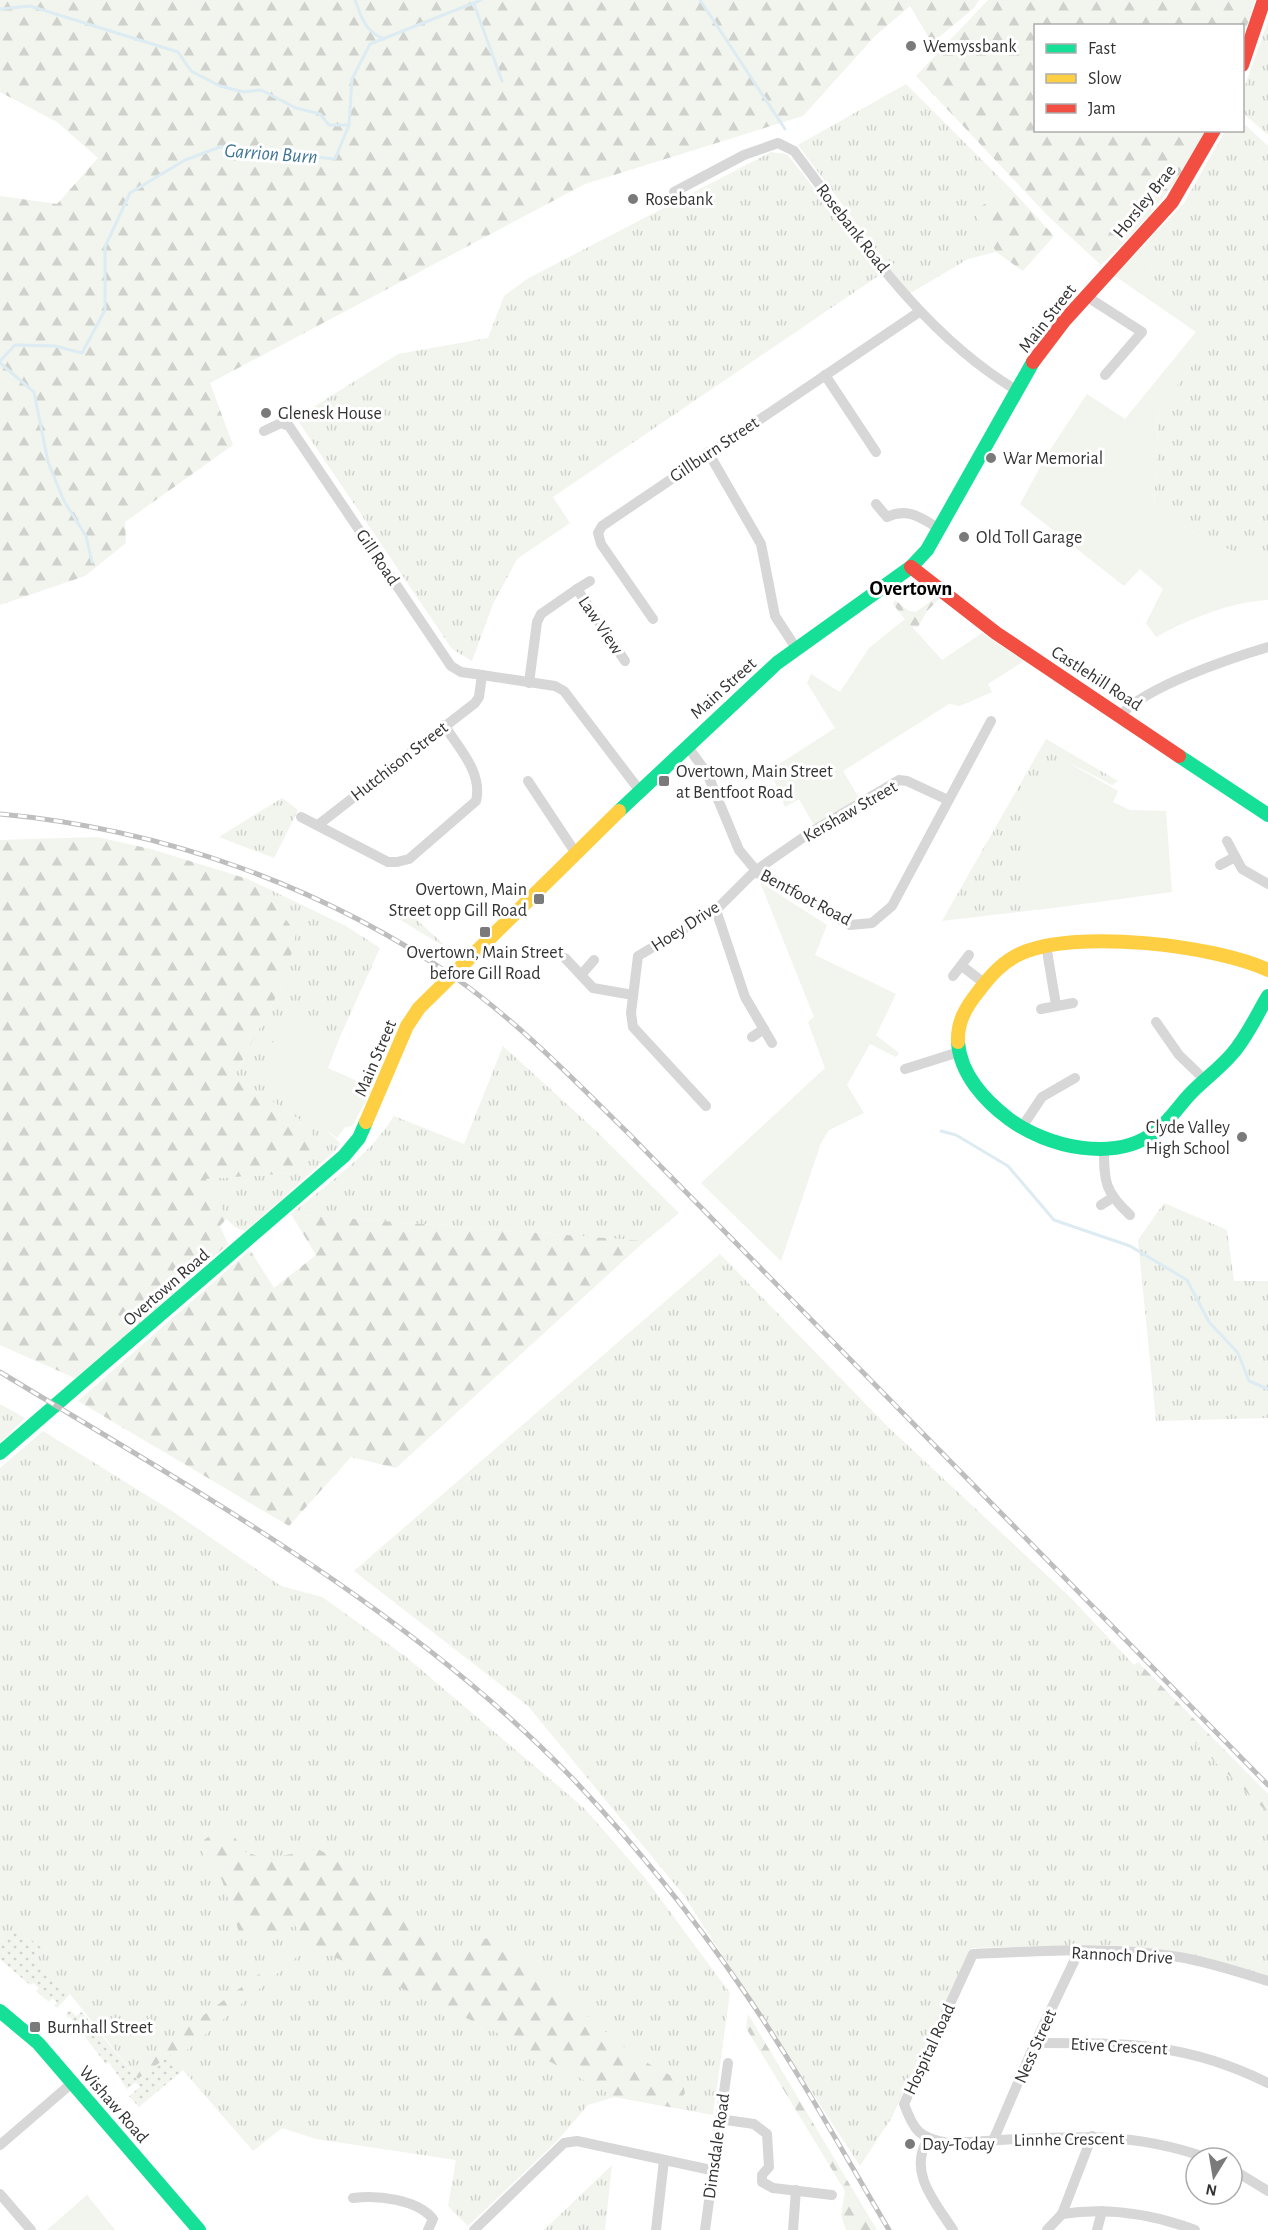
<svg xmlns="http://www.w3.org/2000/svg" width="1268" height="2230" font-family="'Alegreya Sans',sans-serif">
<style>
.grass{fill:url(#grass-tufts)}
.forest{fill:url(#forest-firs)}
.park{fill:#f1f5ed}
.garden{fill:url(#garden-dots)}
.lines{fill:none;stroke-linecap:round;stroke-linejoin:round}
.stream{stroke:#ddebf3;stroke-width:3}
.street{stroke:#d7d7d7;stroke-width:10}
.fast{stroke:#16e098;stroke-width:14}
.slow{stroke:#ffcf43;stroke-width:14}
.jam{stroke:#f24e42;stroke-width:14}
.rail-casing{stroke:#bebebe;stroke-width:5}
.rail{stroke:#fff;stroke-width:3;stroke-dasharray:9;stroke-linecap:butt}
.poi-dot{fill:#7a7a7a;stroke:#fff;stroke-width:2}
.labels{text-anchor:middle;stroke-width:6;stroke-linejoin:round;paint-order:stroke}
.poi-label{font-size:18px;fill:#333;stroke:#fff;text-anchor:start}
.street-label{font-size:18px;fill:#333;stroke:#fff}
.water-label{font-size:20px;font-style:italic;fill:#3f7597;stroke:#fff}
.quarter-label{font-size:21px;font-weight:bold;fill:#000;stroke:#fff}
</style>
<defs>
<pattern id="grass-tufts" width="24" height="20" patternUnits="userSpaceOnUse" patternTransform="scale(1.5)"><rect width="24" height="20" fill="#f1f5ed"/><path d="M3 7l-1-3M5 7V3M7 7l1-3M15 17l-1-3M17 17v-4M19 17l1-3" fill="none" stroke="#cfd2cc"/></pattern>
<pattern id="forest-firs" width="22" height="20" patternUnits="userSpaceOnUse" patternTransform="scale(1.5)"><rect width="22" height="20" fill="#f1f5ed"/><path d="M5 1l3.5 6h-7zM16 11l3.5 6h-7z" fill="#cfd2cc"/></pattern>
<pattern id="garden-dots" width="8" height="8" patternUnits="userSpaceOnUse" patternTransform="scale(1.5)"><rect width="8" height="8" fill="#f1f5ed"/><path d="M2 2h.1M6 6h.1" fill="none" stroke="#cfd2cc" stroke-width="1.8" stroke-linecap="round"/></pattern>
</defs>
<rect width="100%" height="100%" fill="#fff"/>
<g class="grass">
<polygon points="1268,21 1268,135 1243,113 1243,91"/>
<polygon points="906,84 1011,189 974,210 996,252 968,259 909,294 798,145"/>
<polygon points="1243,123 1268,146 1268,568 1192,532 1154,506 1159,409 1216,334 1155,281 1144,245 1184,203 1225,131 1242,130"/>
<polygon points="771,152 787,154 881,274 553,497 570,523 517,559 493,604 472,661 452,649 296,418 398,354 488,338 504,296 527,279"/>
<polygon points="1046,739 1118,781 1112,785 1072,764 1058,765 1032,891 1035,910 942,921"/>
<polygon points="282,798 298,810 274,858 219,837"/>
<path d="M248 879 346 926 380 948 339 1039 284 1017 300 1110 318 1122 340 1143 338 1148 246 1231C225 1229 214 1195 205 1179L293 1173 309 1126 234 1076 286 978 275 905Z"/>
<polygon points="396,901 450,950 389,913"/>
<path d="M503 1046 593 1128 679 1213 645 1241 291 1214C327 1184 369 1156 394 1116L464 1144Z"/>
<polygon points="1164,1203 1227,1230 1234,1281 1268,1281 1268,1418 1156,1421 1138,1240"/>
<polygon points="720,1254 885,1424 1070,1597 1134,1665 1182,1730 1268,1813 1268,1976 1178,1952 1111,1945 971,1948 892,2117 860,2166 682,1893 528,1706 354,1571"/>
<polygon points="0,1404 25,1418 0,1443"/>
<polygon points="43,1431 172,1511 281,1586 322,1597 405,1656 584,1808 645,1878 730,1993 713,2115 615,2097 588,2105 557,2141 468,2226 448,2206 456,2160 316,2139 282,2128 253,2151 170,2055 138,2079 70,1994 33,1962 43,1950 6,1940 0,1935 0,1468"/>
<polygon points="612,2165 605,2230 544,2230"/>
</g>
<g class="forest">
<polygon points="0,0 979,0 974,8 932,43 910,6 875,36 803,116 585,184 210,383 233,445 125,522 126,543 85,576 0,605 0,196 57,204 98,158 57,122 0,92"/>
<path d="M988 0H1255L1243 39 1242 26H1036V130L1206 131C1179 183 1144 225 1101 265L1048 216 916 76Z"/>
<polygon points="1011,189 1054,236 1023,271 996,252 974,210"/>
<polygon points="936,597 939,599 927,611 918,627 911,627 893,604 895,600 909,611 916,612"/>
<polygon points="97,837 151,849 248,879 275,905 296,933 286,978 234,1076 309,1126 317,1149 293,1173 206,1179 227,1218 220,1226 228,1244 77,1379 0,1345 0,840"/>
<polygon points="291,1214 645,1241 396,1468 351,1457 289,1526 78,1401 250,1250 274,1288 316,1255"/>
<polygon points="1138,1662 1268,1794 1268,1813 1182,1730 1134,1665"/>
<path d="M220 1829 234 1836 244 1851 265 1859 318 1849 344 1864 391 1906 451 1948H467L480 1939 505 1937C555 1983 620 2058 682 2080L685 2093 675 2108 615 2097 490 2029 332 1956 306 1949 180 2056 183 2070 170 2055 138 2079 130 2070 302 1942 295 1925C275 1936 262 1938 239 1932L222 1880 203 1856 204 1840Z"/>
<polygon points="748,2014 877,2230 846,2230 841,2215 845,2191 746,2028"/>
</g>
<g class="park">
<path d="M1144 245 1155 281 1216 334 1159 409 1154 506 1192 532 1268 568V600C1230 602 1189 619 1156 637L1146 623 1163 589 1140 569 1124 586 1020 504 1048 453 1087 394 1125 419 1196 332 1115 276Z"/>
<polygon points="905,619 942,660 982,633 1024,661 988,684 992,692 960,706 949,704 843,771 859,798 814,825 799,799 785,807 770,770 835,728 807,683 811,674 840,692 869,648"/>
<path d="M1064 760 1118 791 1113 802 1130 810 1166 811 1172 892 1038 910 1030 908C1026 872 1012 792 1046 768 1051 764 1058 762 1064 760Z"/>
<polygon points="760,882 827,925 815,955 896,994 876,1035 899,1053 896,1057 870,1044 847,1085 864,1113 829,1130 821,1143 781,1261 701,1183 825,1068 808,1022 814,1017"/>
<polygon points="284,1017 339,1039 328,1068 373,1088 352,1126 345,1127 337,1138 300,1110 260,1073"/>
<polygon points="87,2195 115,2230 47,2230"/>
</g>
<g class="garden">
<polygon points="16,1928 44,1950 34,1962 70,1994 57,2008 54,2006 57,2002 52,1998 49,2002 36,1991 39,1988 33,1983 30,1985 0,1959 0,1935 7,1940"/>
<polygon points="70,2010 76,2016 82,2012 138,2079 170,2055 183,2070 139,2107 129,2096 140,2087 136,2082 127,2089 109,2062 106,2064 70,2017 68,2018 66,2014"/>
</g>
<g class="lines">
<g class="stream">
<path d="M355 0C362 19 365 31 384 39"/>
<polyline points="700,0 785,129"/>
<polyline points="474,4 502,81"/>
<polyline points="0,9 30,6 178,52 191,71 220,86 244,92 261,90 296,108 320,114 329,125 349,125"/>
<polyline points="0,361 15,345 55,346 82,353 105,310 105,247 130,193 185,160 220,147 335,159 349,125 352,79 370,44 481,0"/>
<polyline points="0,363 34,392 48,462 64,501 86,536 92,562"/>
<polyline points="941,1131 956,1135 1008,1166 1054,1220 1130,1246 1187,1280 1209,1322 1238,1353 1249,1381 1268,1389"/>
</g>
<g class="street">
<path d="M674 192 744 155 778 143 794 151C860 238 920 332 1016 390"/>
<polyline points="1086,296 1142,332 1105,375"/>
<polyline points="825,375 876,452"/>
<polyline points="264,431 281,423 289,426 451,666 461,672 482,675 479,697 475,703 318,825"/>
<polyline points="708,452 761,544 775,616 796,648"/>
<path d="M876 504 887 517C908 507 921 518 940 529"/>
<polyline points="590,581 577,589 625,661"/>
<polyline points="653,619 601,544 598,533 602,526 919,312"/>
<polyline points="482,675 555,686 564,691 640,791"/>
<polyline points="529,683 537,622 541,614 577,589"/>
<path d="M1121 715C1145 687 1231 658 1268 647"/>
<polyline points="687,746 707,773 739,850 759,874 850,925 872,923 892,906 991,721"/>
<polyline points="528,781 575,852"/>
<path d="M301 817 388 862H397L409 859 476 801C483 773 459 748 444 725"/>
<polyline points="1227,841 1242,869 1268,884"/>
<polyline points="1220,865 1235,857"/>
<polyline points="716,910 745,997 772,1043"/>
<polyline points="1046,945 1056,1005"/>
<polyline points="565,958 593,988 633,995"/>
<polyline points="962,966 984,983"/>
<polyline points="581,975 594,960"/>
<polyline points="953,976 969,955"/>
<polyline points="1041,1009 1073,1003"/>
<polyline points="1156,1022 1179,1055 1204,1079"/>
<polyline points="752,1037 764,1029"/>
<polyline points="905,1069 959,1052"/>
<polyline points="706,1106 633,1027 631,1013 638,956 716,910 755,871 811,832 899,780 907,781 948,800"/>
<polyline points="1022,1127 1042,1097 1075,1078"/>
<path d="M1104 1149C1104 1182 1105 1192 1130 1215"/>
<polyline points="1101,1205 1112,1198"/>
<path d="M1035 2043C1124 2043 1186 2042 1268 2083"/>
<polyline points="719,2119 754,2124 767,2134 769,2167 762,2175 762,2182 773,2188 832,2195"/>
<path d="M928 2139C907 2172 936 2203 953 2230"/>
<polyline points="993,2141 1035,2043 1079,1951"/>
<polyline points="0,2145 72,2083"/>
<path d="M1207 2158C1118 2126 1041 2139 948 2143 919 2138 914 2131 904 2104L973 1954C1042 1951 1111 1946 1179 1957 1209 1962 1239 1972 1268 1981"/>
<polyline points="1232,2169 1268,2191"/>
<polyline points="0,2194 31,2230"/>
<path d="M353 2198C377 2195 417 2199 433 2219L428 2230"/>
<path d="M1062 2214C1108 2207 1152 2214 1195 2230"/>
<polyline points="474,2230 564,2143 577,2141 711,2170"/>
<polyline points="656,2230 664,2160"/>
<polyline points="705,2230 728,2063"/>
<polyline points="793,2230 796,2190"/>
<polyline points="1047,2230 1062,2214 1092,2136"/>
<polyline points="1097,2230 1102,2211"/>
</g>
<g class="fast">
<polyline points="1179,756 1268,815"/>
<polyline points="619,811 777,663 911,567 927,550 1033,362"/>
<path d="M958 1042C960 1074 985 1101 1009 1119 1047 1147 1114 1163 1155 1132 1170 1121 1179 1105 1192 1092 1205 1079 1220 1068 1232 1054 1247 1037 1256 1016 1268 996"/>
<polyline points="0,1453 344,1156 359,1138 366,1122"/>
<polyline points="0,2011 38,2043 199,2230"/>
</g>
<g class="slow">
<path d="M958 1042C957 1022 966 1007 978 992 990 976 1003 961 1022 953 1077 929 1214 945 1268 970"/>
<polyline points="366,1122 407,1026 419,1008 619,811"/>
</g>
<g class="jam">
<polyline points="1242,65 1264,0"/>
<polyline points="1033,362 1064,321 1172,202 1214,130"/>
<polyline points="911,567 996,633 1179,756"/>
</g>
<g class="rail-casing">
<g id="rail">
<path d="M0 814C163 829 322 886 457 979 519 1023 572 1078 626 1131L1268 1785"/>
<path d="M0 1372C201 1494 411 1610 575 1781 635 1845 692 1915 741 1987 795 2065 841 2149 889 2230"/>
</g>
</g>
<use href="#rail" class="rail"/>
</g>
<g class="poi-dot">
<circle cx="911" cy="46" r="6"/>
<circle cx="633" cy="199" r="6"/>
<circle cx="266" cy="413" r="6"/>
<circle cx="991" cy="458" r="6"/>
<circle cx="964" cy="537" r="6"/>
<rect x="658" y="775" width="12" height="12" rx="3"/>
<rect x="533" y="893" width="12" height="12" rx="3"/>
<rect x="479" y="926" width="12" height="12" rx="3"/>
<circle cx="1242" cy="1137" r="6"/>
<rect x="29" y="2021" width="12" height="12" rx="3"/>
<circle cx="910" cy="2144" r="6"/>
</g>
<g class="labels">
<g class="poi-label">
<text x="923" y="52">Wemyssbank</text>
<text x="645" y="205">Rosebank</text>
<text x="278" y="419">Glenesk House</text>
<text x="1003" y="464">War Memorial</text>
<text x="976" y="543">Old Toll Garage</text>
<text x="676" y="777">Overtown, Main Street<tspan x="676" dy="21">at Bentfoot Road</tspan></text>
<text x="527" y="895" text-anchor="end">Overtown, Main<tspan x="527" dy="21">Street opp Gill Road</tspan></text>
<text x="485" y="958" text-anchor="middle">Overtown, Main Street<tspan x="485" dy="21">before Gill Road</tspan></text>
<text x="1230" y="1133" text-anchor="end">Clyde Valley<tspan x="1230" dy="21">High School</tspan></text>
<text x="47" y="2033">Burnhall Street</text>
<text x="922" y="2150">Day-Today</text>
</g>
<g class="street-label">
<text transform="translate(1144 201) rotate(-51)" y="6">Horsley Brae</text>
<text transform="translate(853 228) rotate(52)" y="6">Rosebank Road</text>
<text transform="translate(1047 318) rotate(-52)" y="6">Main Street</text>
<text transform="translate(714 449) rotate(-34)" y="6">Gillburn Street</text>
<text transform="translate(378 557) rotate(56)" y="6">Gill Road</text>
<text transform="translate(601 625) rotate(56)" y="6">Law View</text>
<text transform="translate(1097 678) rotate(33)" y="6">Castlehill Road</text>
<text transform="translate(723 688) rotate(-42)" y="6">Main Street</text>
<text transform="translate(399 761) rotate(-38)" y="6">Hutchison Street</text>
<text transform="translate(850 811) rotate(-30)" y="6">Kershaw Street</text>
<text transform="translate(806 897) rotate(28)" y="6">Bentfoot Road</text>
<text transform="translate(685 926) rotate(-33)" y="6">Hoey Drive</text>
<text transform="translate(375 1058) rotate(-67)" y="6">Main Street</text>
<text transform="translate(166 1287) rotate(-41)" y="6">Overtown Road</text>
<text transform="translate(1122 1955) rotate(3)" y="6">Rannoch Drive</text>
<text transform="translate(1035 2046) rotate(-66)" y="6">Ness Street</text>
<text transform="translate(1119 2046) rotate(3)" y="6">Etive Crescent</text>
<text transform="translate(929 2049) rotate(-65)" y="6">Hospital Road</text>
<text transform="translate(114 2104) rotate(49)" y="6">Wishaw Road</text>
<text transform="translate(1069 2139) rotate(-1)" y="6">Linnhe Crescent</text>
<text transform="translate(716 2146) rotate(-82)" y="6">Dimsdale Road</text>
</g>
<g class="water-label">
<text transform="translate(271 153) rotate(4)" y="7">Garrion Burn</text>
</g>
<g class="quarter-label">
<text x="911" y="595">Overtown</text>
</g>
</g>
<rect x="1034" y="24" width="210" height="108" fill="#ffffff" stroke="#adadad" stroke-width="1.5"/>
<rect x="1046" y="44" width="30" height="9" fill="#16e098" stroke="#adadad" stroke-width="1.5"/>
<text x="1088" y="54" font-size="18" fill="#333333">Fast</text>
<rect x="1046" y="74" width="30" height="9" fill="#ffcf43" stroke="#adadad" stroke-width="1.5"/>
<text x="1088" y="84" font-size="18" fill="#333333">Slow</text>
<rect x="1046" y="104" width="30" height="9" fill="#f24e42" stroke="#adadad" stroke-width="1.5"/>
<text x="1088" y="114" font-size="18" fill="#333333">Jam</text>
<g transform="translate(1214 2176) rotate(191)"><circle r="28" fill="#ffffff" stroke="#adadad" stroke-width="1.5"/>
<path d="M0-4.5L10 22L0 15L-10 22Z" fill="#7a7a7a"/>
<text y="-9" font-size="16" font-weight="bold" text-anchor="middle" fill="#333333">N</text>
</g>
</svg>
